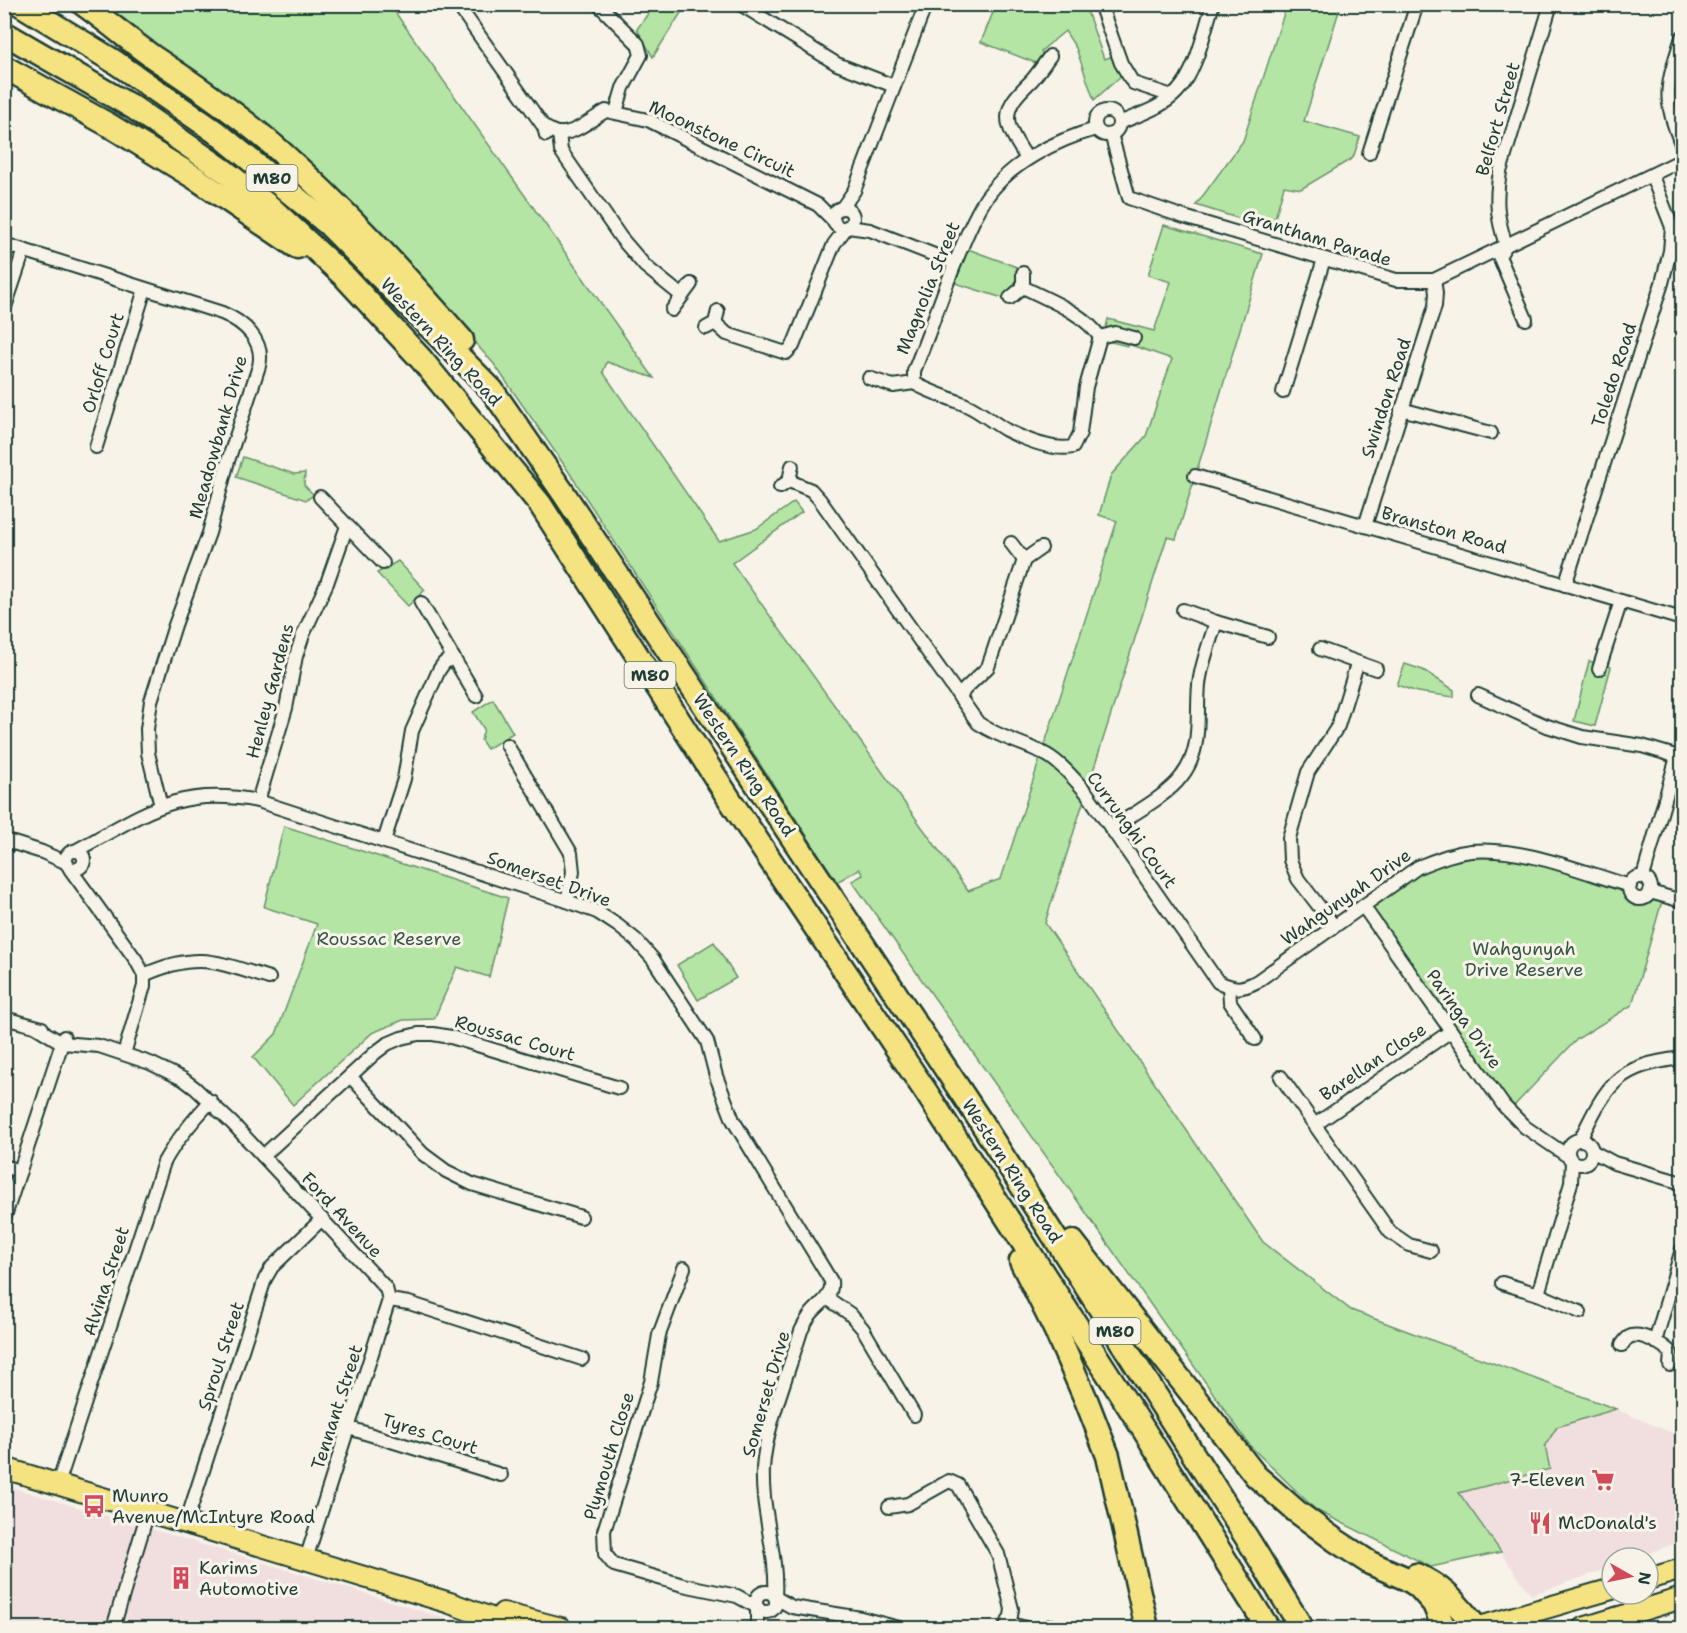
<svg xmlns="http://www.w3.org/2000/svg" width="1687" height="1633" font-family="'Shantell Sans',sans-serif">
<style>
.built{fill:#f1dfdf}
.green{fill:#b4e5a4;stroke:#6a916c;stroke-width:1.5}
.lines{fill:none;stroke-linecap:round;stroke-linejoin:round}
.minor-casing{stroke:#1f3d34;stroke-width:16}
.primary-casing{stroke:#1f3d34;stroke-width:24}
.motorway-casing{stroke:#1f3d34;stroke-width:27}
.minor{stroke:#f7f3e8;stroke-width:12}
.primary{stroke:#f5e382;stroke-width:20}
.motorway{stroke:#f5e382;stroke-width:22}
.labels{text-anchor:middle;stroke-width:6;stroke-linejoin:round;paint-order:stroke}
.shield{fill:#f7f3e8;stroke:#60746a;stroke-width:1.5}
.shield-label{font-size:16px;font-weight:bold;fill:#1f3d34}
.street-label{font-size:18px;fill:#1f3d34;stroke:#f7f3e8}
.park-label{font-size:18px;fill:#355645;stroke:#f7f3e8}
.poi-label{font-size:18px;fill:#1f3d34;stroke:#f7f3e8;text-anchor:start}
</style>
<rect width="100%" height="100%" fill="#f7f3e8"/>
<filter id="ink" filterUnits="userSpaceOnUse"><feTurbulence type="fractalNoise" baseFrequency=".0167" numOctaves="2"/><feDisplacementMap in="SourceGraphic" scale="12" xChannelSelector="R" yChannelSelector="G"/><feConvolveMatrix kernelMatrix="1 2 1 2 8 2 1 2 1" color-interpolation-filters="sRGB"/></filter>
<g filter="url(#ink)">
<g class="built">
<polygon points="1615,1409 1682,1437 1682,1541 1636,1558 1612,1558 1612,1567 1531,1595 1458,1493 1550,1469 1545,1446 1557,1426"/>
<polygon points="4,1485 318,1579 477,1628 5,1628"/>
</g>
<g class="green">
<polygon points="1287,4 1341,5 1304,121 1360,137 1353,158 1301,189 1284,186 1272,229 1196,205 1243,141"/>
<polygon points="105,5 390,5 654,378 607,362 603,372 719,541 756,529 794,502 802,512 732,563 968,891 1001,879 1117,521 1099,515 1111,475 1146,436 1172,359 1128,344 1127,346 1103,340 1108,319 1154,331 1171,282 1148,275 1164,225 1263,254 1176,539 1167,537 1045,923 1263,1242 1351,1310 1616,1409 1557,1427 1545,1446 1550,1469 1459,1493 1501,1552 1431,1567 1316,1510 1251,1447 852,881 863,875 859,869 837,882 567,469 494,364 360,216 195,74"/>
<polygon points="654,5 686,5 653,57 637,29"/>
<polygon points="996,5 1090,5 1088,14 1104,59 1114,56 1121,76 1094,100 1076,48 1065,31 1041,51 1042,54 1036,63 981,42"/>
<polygon points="968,249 1022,269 1006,299 955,283"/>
<polygon points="243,457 294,474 305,473 304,485 314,495 306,500 236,477"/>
<polygon points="398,561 425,590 408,606 377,573"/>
<polygon points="1589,661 1611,667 1595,726 1574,721"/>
<polygon points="1405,664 1423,670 1454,690 1454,697 1417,692 1397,685"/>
<polygon points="493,699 513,733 487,749 481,740 484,729 473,712"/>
<polygon points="284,826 508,898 489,977 457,967 434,1019 403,1020 372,1033 293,1105 253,1057 276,1034 317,924 264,907"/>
<polygon points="1475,854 1505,856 1532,862 1611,885 1642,903 1652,899 1662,901 1632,1005 1577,1039 1513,1107 1369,906 1425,868"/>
<polygon points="714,942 736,978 698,1000 677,965"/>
</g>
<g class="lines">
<g class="minor-casing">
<g id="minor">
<polyline points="457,4 544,127 546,135"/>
<polyline points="598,4 638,44 641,55 623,88 616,112"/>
<polyline points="740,4 837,64 894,86"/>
<polyline points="1100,4 1121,63 1133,83 1172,96"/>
<path d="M1682 37C1667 86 1661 96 1682 146"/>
<circle cx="1107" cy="123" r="12"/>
<path d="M1119 123C1138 115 1162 108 1177 92 1197 71 1204 31 1213 4"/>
<path d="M544 127C548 129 553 132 557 133 573 136 593 118 606 111L648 120 818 205 834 221"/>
<path d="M1096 129C1056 140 1010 163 986 198 970 223 959 254 948 281 937 311 926 341 914 371V383C931 393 948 397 966 405 980 411 992 422 1006 430 1024 439 1052 451 1073 447L1080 433 1086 387 1100 337"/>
<polyline points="559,133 561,151 621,238 645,266 682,296"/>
<polyline points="1111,134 1129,198 1184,217 1396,280 1434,280 1682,160"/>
<polyline points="1369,153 1417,4"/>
<path d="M1027 159C1021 148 1012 137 1009 125 1004 105 1020 92 1032 80 1038 73 1044 64 1050 56"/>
<circle cx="843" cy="218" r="10"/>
<polyline points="842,208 854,191 926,4"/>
<polyline points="848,227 870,230 955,263"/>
<path d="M4 244 222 313C244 322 265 341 259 366L228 461 209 533 175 625 151 701 147 729 148 753 161 806"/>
<path d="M1023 287C1050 301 1081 311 1100 337"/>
<polyline points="1010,298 1023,287 1023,273"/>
<polyline points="4,310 24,250"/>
<polyline points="672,310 691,284"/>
<path d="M1526 319 1499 256 1506 245C1497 218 1495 200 1500 172L1551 4"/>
<polyline points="715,323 727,334 786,353 793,346 834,244 847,227"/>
<polyline points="706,328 715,323 718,311"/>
<polyline points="1100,337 1115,333 1134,338"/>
<polyline points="869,378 893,386 914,383"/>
<polyline points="1283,392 1324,259"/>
<polyline points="1401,409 1491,433"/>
<polyline points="96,447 145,289"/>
<polyline points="1195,476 1682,619"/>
<path d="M789 481 811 490 820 500 978 723C1000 738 1018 741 1041 752 1059 760 1073 778 1086 792L1218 982C1235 989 1240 990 1256 982L1418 867C1436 860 1452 853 1471 851 1520 846 1583 872 1630 886"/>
<polyline points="780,487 789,481 792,466"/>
<polyline points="320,497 383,563"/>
<polyline points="1365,526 1435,306 1436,293 1434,280"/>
<polyline points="1011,543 1024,560 1041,548"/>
<polyline points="1565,585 1662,283 1670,251 1672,227 1652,176"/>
<polyline points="421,603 476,696"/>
<polyline points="1183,610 1216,622 1268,637"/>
<polyline points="1320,649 1376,669"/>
<polyline points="1599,669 1621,601"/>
<polyline points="1478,695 1544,725 1582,737 1642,746 1682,758"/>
<polyline points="960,698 964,690 988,667 1024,560"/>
<polyline points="507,745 571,853 573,872 567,901"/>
<polyline points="258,801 286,708 296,656 303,635 327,583 347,526"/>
<path d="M1111 829C1132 814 1166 797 1181 777 1203 750 1196 716 1199 685 1201 664 1210 642 1216 622"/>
<polyline points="4,840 42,852 65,862"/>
<polyline points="384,841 404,779 412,731 439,670 444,663 453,657"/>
<circle cx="75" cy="860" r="9"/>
<path d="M75 851C143 815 176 785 258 801L567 901 597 912 617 925 636 940 653 959 707 1041 716 1076 733 1120 831 1281C833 1297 820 1303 811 1314 807 1319 804 1325 801 1331 789 1371 765 1428 763 1469 761 1512 778 1554 775 1597"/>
<polyline points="70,869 136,960 144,975 144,986 124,1054"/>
<polyline points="1643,877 1677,757"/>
<circle cx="1640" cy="888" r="11"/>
<polyline points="1650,892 1682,901"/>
<polyline points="1363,906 1504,1106 1525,1127 1569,1157"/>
<polyline points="1334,926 1298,879 1290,860 1289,838 1308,772 1338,726 1357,664"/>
<path d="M144 975C198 951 216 962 269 978"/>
<polyline points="1229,987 1230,1002 1255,1039"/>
<polyline points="4,1018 42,1028"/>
<polyline points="36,1027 62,1043 99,1046 150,1063 183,1079 195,1088 233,1124 386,1288 389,1300 409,1303 582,1359"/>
<polyline points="350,1076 423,1154 446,1171 472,1184 581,1217"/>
<polyline points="1281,1077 1390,1232 1409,1245 1431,1251"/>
<polyline points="1316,1124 1451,1031"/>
<path d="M1580 1140C1608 1083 1616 1066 1682 1058"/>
<circle cx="1580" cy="1152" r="12"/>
<polyline points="1592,1151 1614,1163 1682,1183"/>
<polyline points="263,1156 375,1053 387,1044 401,1038 418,1034 433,1034 451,1037 619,1088"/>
<polyline points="4,1166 20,1171"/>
<polyline points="4,1219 64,1037"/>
<polyline points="684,1268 659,1335 651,1382 604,1531 605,1554 614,1565 683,1585 737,1596 757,1607"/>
<polyline points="1502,1283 1538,1294 1580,1312"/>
<polyline points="1538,1294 1571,1183 1572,1161"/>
<polyline points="827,1298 850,1314 863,1329 914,1415"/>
<polyline points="1655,1342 1682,1249"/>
<path d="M1622 1345C1624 1342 1626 1339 1629 1337 1640 1331 1664 1345 1671 1353L1670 1365"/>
<polyline points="349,1428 501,1475"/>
<path d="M58 1484 164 1162C177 1139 193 1120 211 1101"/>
<polyline points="889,1507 908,1504 949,1481 958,1485 998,1554 1012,1609 1011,1616 1005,1628"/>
<polyline points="186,1523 265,1279 272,1267 322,1219"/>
<polyline points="306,1559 389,1300"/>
<circle cx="766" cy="1602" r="10"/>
<polyline points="776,1598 792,1607 861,1618 899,1628"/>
<polyline points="1008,1623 1025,1628"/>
<polyline points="113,1628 148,1512"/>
<polyline points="757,1628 757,1608"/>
<polyline points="1048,1628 1051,1626"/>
</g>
</g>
<g class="primary-casing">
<g id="primary">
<polyline points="4,1468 450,1603 518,1628"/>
<polyline points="1648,1579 1682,1569"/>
<polyline points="503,1613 561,1628"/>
<polyline points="1476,1628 1612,1589"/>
<polyline points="1583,1628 1682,1598"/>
</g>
</g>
<g class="motorway-casing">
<g id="motorway">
<polyline points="20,4 115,62 220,135 328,224 492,390 564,494 979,1119 1250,1543 1302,1628"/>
<path d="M83 4C107 21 129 40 153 57 197 86 242 117 281 152 346 210 405 275 462 340"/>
<polyline points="4,33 134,108 226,172 270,207 346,278 421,359 540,504 730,800 926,1092 1135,1416 1268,1628"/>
<polyline points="4,67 109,125 197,179 297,247"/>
<polyline points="1073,1242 1256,1476 1296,1511 1335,1540 1370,1563 1407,1579 1418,1586 1434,1604 1444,1628"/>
<polyline points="1021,1261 1056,1331 1087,1402 1108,1456 1147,1628"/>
<path d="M1416 1575C1445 1587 1457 1605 1477 1628"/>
<polyline points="1606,1628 1617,1619"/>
</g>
</g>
<use href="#minor" class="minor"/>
<use href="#primary" class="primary"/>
<use href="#motorway" class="motorway"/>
</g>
</g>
<defs>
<g id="supermarket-bare" transform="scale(1.8)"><path d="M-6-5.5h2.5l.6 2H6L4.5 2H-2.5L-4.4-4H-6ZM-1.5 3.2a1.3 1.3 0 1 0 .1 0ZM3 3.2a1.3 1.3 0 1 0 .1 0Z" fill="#d1495b" stroke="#f7f3e8" stroke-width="2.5" paint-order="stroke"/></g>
<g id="bus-bare" transform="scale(1.8)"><path d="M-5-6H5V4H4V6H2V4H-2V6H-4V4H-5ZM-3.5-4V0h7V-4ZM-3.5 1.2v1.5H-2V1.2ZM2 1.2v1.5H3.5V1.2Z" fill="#d1495b" stroke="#f7f3e8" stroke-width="2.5" paint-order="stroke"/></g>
<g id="restaurant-bare" transform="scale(1.8)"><path d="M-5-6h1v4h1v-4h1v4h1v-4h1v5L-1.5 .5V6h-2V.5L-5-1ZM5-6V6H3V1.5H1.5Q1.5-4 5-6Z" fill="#d1495b" stroke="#f7f3e8" stroke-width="2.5" paint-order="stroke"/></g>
<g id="building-bare" transform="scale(1.8)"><path d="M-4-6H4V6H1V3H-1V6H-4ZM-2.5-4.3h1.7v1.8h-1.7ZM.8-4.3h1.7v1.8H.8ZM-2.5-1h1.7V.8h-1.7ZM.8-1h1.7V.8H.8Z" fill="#d1495b" stroke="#f7f3e8" stroke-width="2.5" paint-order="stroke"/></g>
</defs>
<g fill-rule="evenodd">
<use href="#supermarket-bare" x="1603" y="1480"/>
<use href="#bus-bare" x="94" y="1506"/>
<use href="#restaurant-bare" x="1540" y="1523"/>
<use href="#building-bare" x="181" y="1578"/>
</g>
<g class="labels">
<g class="shield">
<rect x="246.5" y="165" width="51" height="26" rx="4.5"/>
<rect x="624.5" y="662" width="51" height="26" rx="4.5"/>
<rect x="1089.5" y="1318" width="51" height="26" rx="4.5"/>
</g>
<g class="shield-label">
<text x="272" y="184">M80</text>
<text x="650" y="681">M80</text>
<text x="1115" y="1337">M80</text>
</g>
<g class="street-label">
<text transform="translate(1498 119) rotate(-74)" y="6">Belfort Street</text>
<text transform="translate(722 139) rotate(25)" y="6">Moonstone Circuit</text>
<text transform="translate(1317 238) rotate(17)" y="6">Grantham Parade</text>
<text transform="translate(928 288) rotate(-68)" y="6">Magnolia Street</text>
<text transform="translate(441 342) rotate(47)" y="6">Western Ring Road</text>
<text transform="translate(103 363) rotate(-73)" y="6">Orloff Court</text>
<text transform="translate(1614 375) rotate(-72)" y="6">Toledo Road</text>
<text transform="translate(1386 398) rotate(-72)" y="6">Swindon Road</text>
<text transform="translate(218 437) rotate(-74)" y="6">Meadowbank Drive</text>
<text transform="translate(1444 530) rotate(16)" y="6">Branston Road</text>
<text transform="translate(270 691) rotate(-75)" y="6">Henley Gardens</text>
<text transform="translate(744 765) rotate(56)" y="6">Western Ring Road</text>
<text transform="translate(1132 830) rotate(54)" y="6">Currunghi Court</text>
<text transform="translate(549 879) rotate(20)" y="6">Somerset Drive</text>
<text transform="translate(1346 897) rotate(-35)" y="6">Wahgunyah Drive</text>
<text transform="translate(1464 1019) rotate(55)" y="6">Paringa Drive</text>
<text transform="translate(515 1038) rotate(16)" y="6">Roussac Court</text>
<text transform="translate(1373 1062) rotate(-34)" y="6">Barellan Close</text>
<text transform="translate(1012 1171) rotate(57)" y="6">Western Ring Road</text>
<text transform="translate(342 1215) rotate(47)" y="6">Ford Avenue</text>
<text transform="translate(106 1281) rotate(-72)" y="6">Alvina Street</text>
<text transform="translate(221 1356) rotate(-72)" y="6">Sproul Street</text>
<text transform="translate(766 1394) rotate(-74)" y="6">Somerset Drive</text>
<text transform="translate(337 1407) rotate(-72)" y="6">Tennant Street</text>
<text transform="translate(430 1434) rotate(17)" y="6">Tyres Court</text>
<text transform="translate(609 1456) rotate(-73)" y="6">Plymouth Close</text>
</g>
<g class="park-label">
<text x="389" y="945">Roussac Reserve</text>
<text x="1524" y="955">Wahgunyah<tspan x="1524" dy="21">Drive Reserve</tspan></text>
</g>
<g class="poi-label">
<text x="1585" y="1486" text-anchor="end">7-Eleven</text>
<text x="112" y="1502">Munro<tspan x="112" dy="21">Avenue/McIntyre Road</tspan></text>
<text x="1558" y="1529">McDonald's</text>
<text x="199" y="1574">Karims<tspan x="199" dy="21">Automotive</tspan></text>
</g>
</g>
<rect width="1687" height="1633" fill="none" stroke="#f7f3e8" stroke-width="24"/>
<rect x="12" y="12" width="1663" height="1609" fill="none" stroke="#1f3d34" stroke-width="2" filter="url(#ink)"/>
<g transform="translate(1630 1576) rotate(99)"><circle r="28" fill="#f7f3e8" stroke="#a1aaa0" stroke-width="1.5"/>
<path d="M0-4.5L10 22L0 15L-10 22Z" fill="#d1495b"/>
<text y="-9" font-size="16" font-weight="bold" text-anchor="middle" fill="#1f3d34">N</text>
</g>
</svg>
